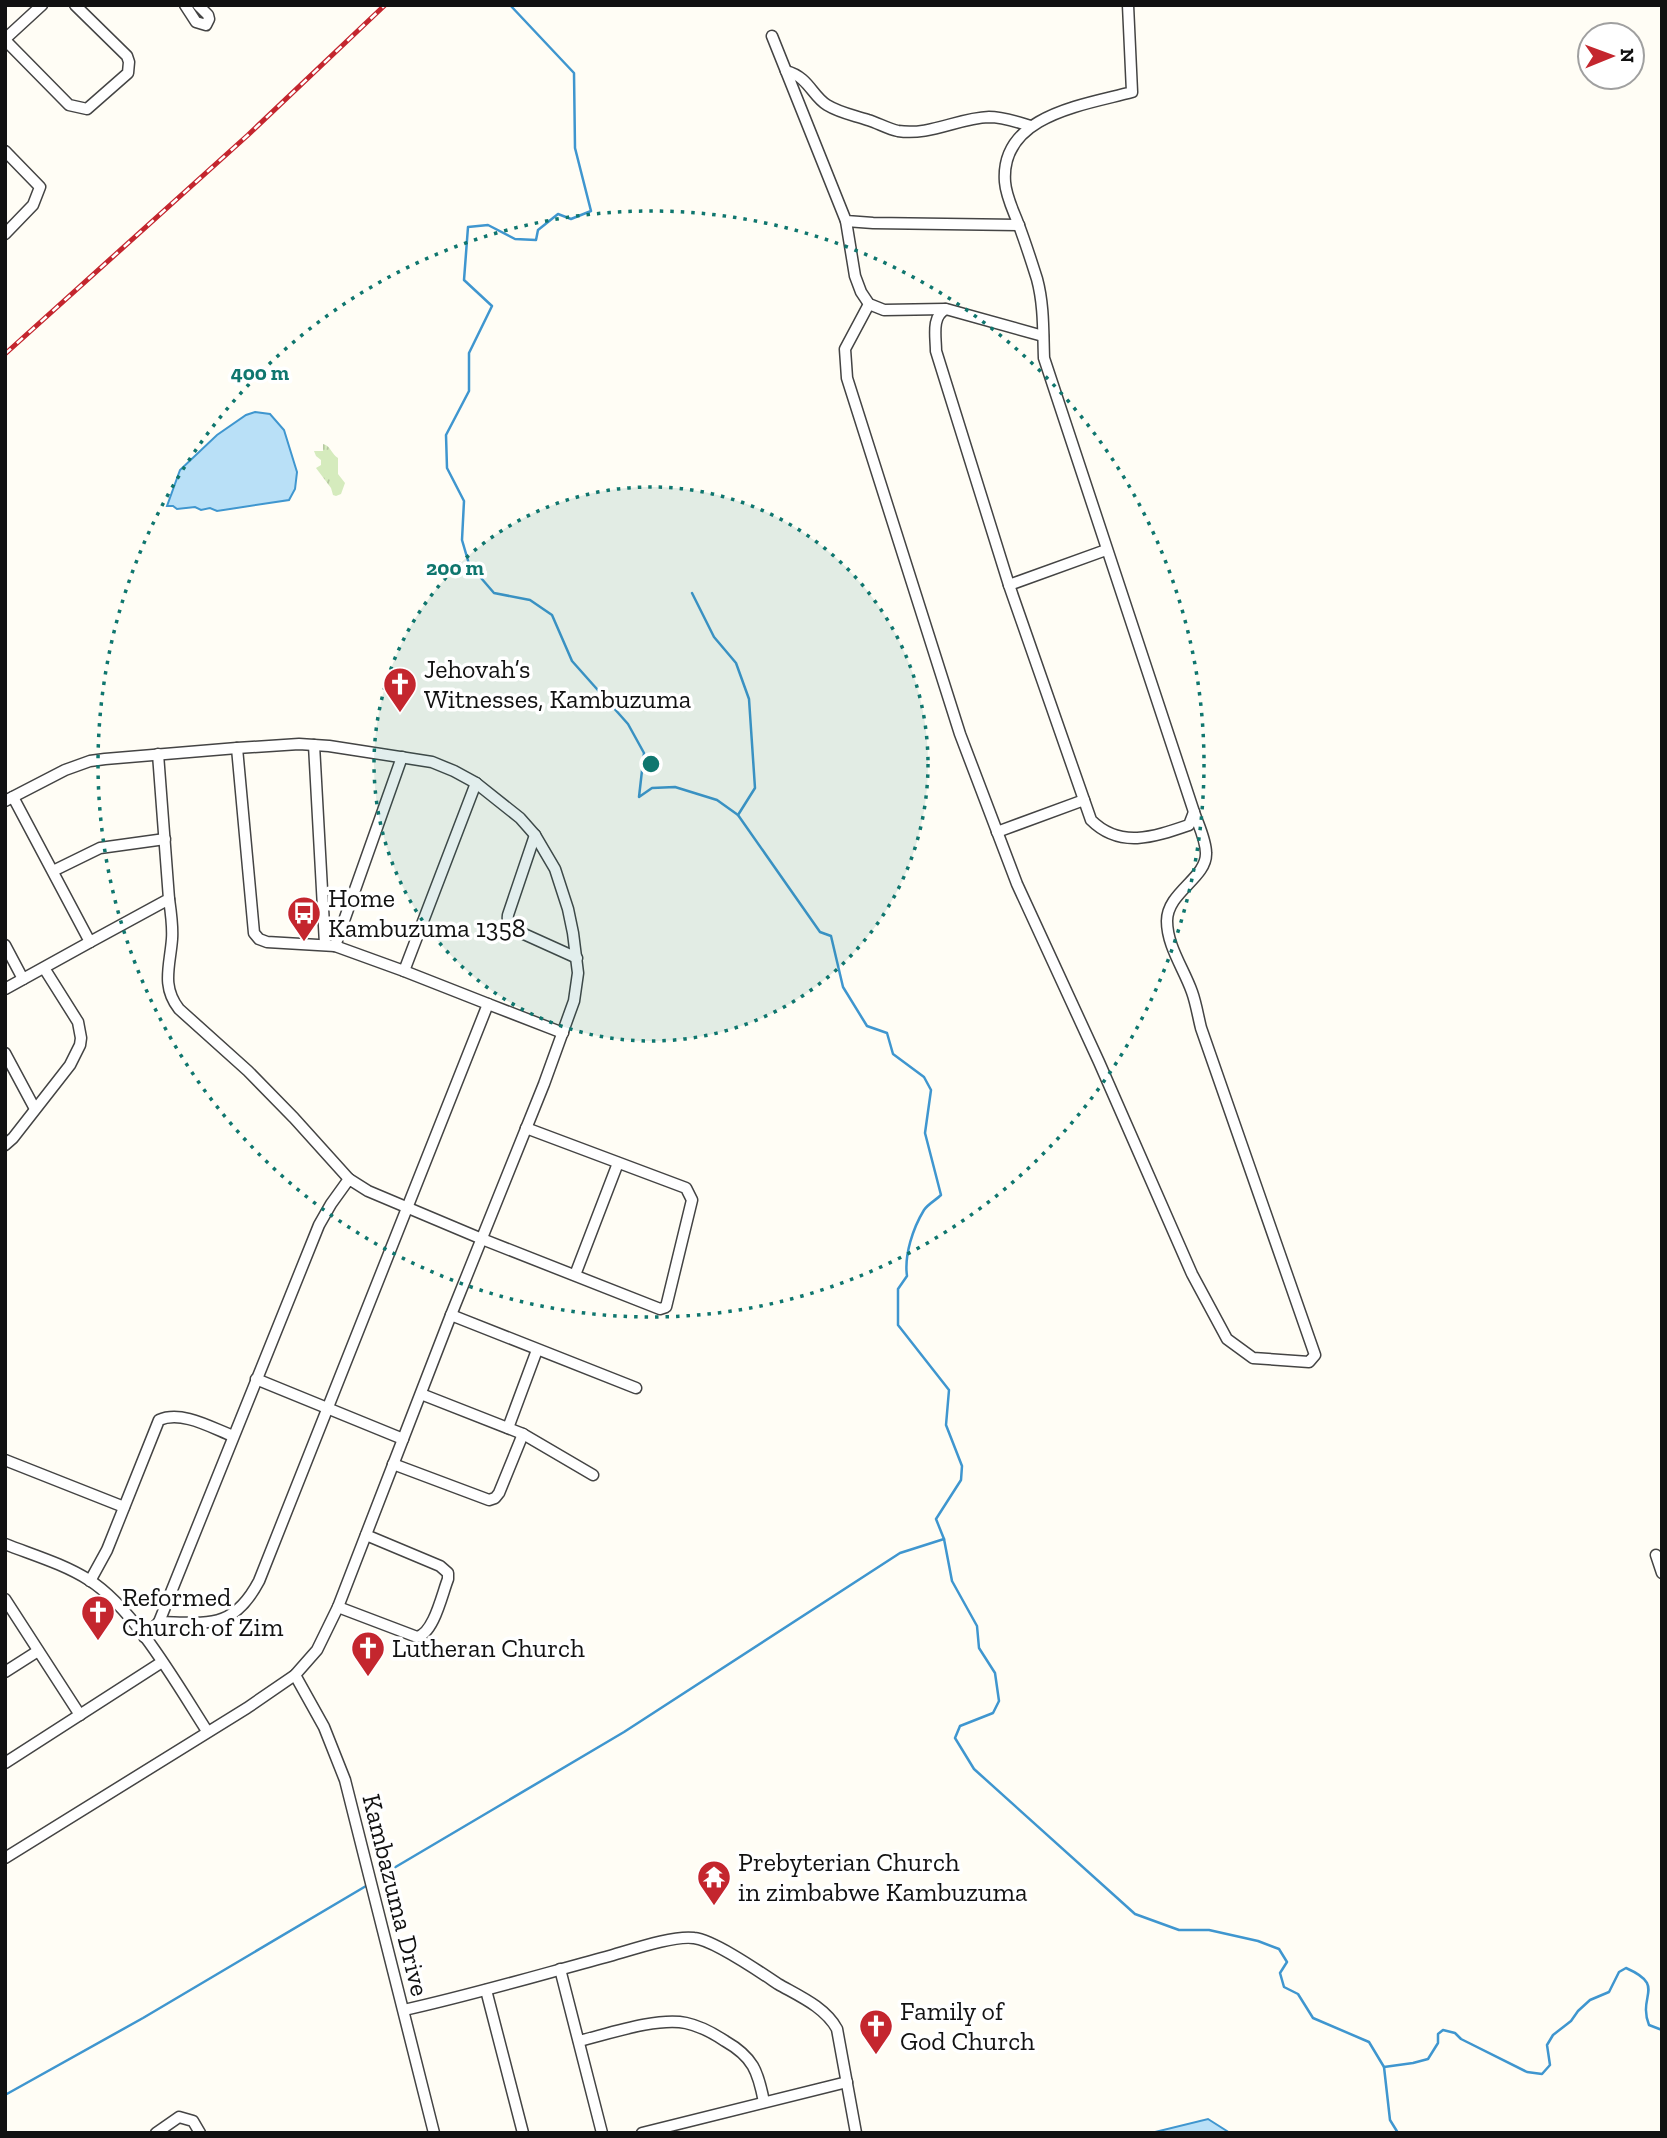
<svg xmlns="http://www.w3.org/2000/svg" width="1667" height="2138" font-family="'Zilla Slab',serif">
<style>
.grass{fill:url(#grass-tufts)}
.water{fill:#b9e0f7;stroke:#3f96cf;stroke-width:2}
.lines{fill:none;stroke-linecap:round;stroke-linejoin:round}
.stream{stroke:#3f96cf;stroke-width:2.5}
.minor-casing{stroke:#444;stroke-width:13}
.minor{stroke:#fff;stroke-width:10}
.rail-casing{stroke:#c4262e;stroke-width:5}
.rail{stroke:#fff;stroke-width:2.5;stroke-dasharray:8;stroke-linecap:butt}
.ring{fill:none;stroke:#0f766e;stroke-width:3.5;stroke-dasharray:3.5 7}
.labels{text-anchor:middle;stroke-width:7;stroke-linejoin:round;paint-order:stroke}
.poi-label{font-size:26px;fill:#111;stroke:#fff;text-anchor:start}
.street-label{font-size:26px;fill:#111;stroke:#fff}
.centre{fill:#0f766e;stroke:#fff;stroke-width:3.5}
.ring-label{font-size:21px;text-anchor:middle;font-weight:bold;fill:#0f766e;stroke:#fff;stroke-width:7;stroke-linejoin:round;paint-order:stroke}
</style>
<defs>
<pattern id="grass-tufts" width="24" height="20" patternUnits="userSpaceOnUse" patternTransform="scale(1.75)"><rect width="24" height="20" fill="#d5ebbd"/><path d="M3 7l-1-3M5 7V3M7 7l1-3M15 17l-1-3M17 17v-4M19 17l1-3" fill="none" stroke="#b6c8a1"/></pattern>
</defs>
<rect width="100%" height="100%" fill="#fffdf5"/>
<path class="grass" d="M323 444C331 446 332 455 338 458V474L345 483 341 494 336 496 333 495 331 488 316 468 321 465V460L316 456 314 451H323Z"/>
<g class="water">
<polygon points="255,412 270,414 284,430 297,472 295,489 289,500 217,511 210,508 201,510 195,507 177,509 173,506 167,506 180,470 217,435 246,415"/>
<polygon points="1208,2119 1230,2133 1151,2133"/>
</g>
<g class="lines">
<g class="stream">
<path d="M510 5 574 73 575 148 591 211 571 219 558 214 538 230 536 240 515 239 488 225 468 227 464 280 492 306 469 353V391L446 435 447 468 464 501 462 540 469 564 494 593 530 600 552 615 572 661 628 724 644 753 639 797 652 788 675 787 717 800 738 815 820 932 831 936 843 987 867 1026 887 1033 893 1054 924 1077 931 1090 925 1133 941 1195C936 1200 928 1204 924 1210 913 1228 904 1255 907 1276L898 1289V1325L949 1390 946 1425 962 1466 961 1480 936 1519 944 1539 952 1581 977 1626 979 1648 995 1673 999 1701 993 1713 960 1726 955 1738 974 1769 1135 1914 1179 1930H1209L1258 1941 1279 1949 1287 1962 1280 1973 1284 1987 1298 1994 1313 2018 1369 2042 1384 2067 1390 2120 1398 2133"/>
<polyline points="692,593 714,637 736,663 749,699 755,788 738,815"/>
<polyline points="382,1875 624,1732 900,1553 944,1539"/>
<path d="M1384 2067 1413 2063 1428 2059 1438 2043V2034L1443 2030 1455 2033 1461 2039 1527 2072 1542 2074 1550 2065 1547 2045 1553 2035 1571 2021 1578 2011 1590 2000 1609 1992 1619 1972 1626 1968C1667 1986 1637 1995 1649 2025L1662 2030"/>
<polyline points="5,2095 143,2018 366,1886"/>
</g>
<g class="minor-casing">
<g id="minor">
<polyline points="185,5 196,22 206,25 209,19 208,15 198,5"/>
<polyline points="772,36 846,221 873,223 1019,225"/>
<polyline points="5,39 42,5"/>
<polyline points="5,40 69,105 87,109 128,73 129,62 127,56 75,5"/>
<path d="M786 71C809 77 812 96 827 105 840 113 853 115 868 120 878 123 888 129 898 131 930 136 958 118 989 117 1003 117 1017 122 1031 126"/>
<polyline points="5,151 40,187 33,205 5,234"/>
<polyline points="846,221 855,276 861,292 869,304 884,310 945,309"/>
<path d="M869 304 845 349 847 378 960 734 1017 884 1099 1062 1192 1274 1227 1339 1253 1358 1309 1362 1315 1355 1201 1028C1198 1016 1196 1003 1192 992 1184 969 1167 946 1167 921 1167 892 1207 878 1206 853 1206 840 1198 824 1194 812L1044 358C1043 331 1044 305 1037 279 1031 260 1025 241 1018 223 1013 210 1006 196 1005 182 1000 115 1084 105 1132 92L1128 5"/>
<path d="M1043 336 946 309C931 316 936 337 936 351L1009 585 1091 820C1120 849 1154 837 1189 825L1194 812"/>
<polyline points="1009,585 1106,550"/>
<polyline points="314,745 325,944"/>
<polyline points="237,748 254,933 259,939 267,942 335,946 404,971 476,783"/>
<polyline points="5,801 65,770 90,761 105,759 237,748 299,744 329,746 432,762 454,771 476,783 520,818 535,835 555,869 568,909 573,933 578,973 574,1001 544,1084 451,1315 338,1607 317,1650 295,1675 247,1708 5,1858"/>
<polyline points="997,832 1084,800"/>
<path d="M535 835 508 915C507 923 509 926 515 930L577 958"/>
<polyline points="53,871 100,848 165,839"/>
<path d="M169 899C171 913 173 926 172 939 170 966 161 986 179 1009L248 1071 294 1118 349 1179"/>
<polyline points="90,942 169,899 158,754"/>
<polyline points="5,945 23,979"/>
<polyline points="335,946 402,757"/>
<polyline points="5,989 90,942 13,797"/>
<polyline points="488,1004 563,1033"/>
<polyline points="5,1053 35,1109"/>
<polyline points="5,1145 13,1138 70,1065 80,1045 81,1038 78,1022 44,968"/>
<polyline points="575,1275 618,1163"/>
<polyline points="451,1315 636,1388"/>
<polyline points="256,1379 403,1439"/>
<polyline points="421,1394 523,1434 593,1475"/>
<polyline points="508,1428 537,1350"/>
<polyline points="5,1460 124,1507"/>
<polyline points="393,1464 489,1500 495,1498 499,1493 523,1434"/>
<path d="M5 1544C33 1555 64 1564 89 1580 134 1608 178 1686 207 1731"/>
<polyline points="1656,1555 1662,1573"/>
<path d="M90 1581 107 1550 159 1420C182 1410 212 1428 233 1436"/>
<polyline points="5,1599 80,1715"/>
<path d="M338 1607 417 1637C434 1633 442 1594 448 1579V1573L440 1566 366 1535"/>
<path d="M159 1622C208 1623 233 1630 259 1581L488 1004 404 971"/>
<polyline points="144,1637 159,1622 319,1225 331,1204 349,1179 368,1191 482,1239 660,1309 666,1307 692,1200 686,1188 526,1128"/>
<polyline points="5,1672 38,1651"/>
<polyline points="295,1675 324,1727 345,1780 434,2133"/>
<polyline points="5,1763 162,1662"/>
<polyline points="560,1969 602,2133"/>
<polyline points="486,1990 523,2133"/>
<path d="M404 2010C472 1995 539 1975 606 1957 628 1951 673 1935 694 1938 714 1940 760 1972 778 1984 799 1996 825 2007 837 2029L856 2133"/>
<path d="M579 2041C608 2034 657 2017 686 2023 700 2026 713 2033 725 2041 753 2057 758 2071 764 2102"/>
<polyline points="156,2133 179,2117 193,2121 200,2133"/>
<polyline points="642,2133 847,2082"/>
</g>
</g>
<use href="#minor" class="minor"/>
<g class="rail-casing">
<polyline id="rail" points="5,354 248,135 385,5"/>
</g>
<use href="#rail" class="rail"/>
</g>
<circle cx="651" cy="764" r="277" fill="#0f766e" fill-opacity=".12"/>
<g class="ring">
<circle cx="651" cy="764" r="277"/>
<circle cx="651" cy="764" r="553"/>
</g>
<defs>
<g id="church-pin" transform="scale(1.75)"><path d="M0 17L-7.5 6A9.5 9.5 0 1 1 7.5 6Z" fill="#c4262e" stroke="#fff"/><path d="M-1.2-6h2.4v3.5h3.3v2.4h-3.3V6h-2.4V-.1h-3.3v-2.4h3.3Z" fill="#fff"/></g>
<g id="bus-pin" transform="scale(1.75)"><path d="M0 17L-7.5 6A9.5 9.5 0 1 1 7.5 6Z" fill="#c4262e" stroke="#fff"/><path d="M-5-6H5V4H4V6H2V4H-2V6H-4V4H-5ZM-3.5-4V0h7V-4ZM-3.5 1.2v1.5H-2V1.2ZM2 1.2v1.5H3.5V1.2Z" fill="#fff"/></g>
<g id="temple-pin" transform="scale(1.75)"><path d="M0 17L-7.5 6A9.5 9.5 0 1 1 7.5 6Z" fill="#c4262e" stroke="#fff"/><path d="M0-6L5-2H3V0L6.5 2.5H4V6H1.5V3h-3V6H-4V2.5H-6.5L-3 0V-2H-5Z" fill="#fff"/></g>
</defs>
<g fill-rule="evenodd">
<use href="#church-pin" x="400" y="684"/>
<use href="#bus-pin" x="304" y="913"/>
<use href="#church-pin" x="98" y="1612"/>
<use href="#church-pin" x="368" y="1648"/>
<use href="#temple-pin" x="714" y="1877"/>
<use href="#church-pin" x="876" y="2026"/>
</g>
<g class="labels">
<g class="poi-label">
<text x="424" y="678">Jehovah’s<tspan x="424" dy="30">Witnesses, Kambuzuma</tspan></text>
<text x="328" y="907">Home<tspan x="328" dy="30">Kambuzuma 1358</tspan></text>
<text x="122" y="1606">Reformed<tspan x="122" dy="30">Church of Zim</tspan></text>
<text x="392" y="1657">Lutheran Church</text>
<text x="738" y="1871">Prebyterian Church<tspan x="738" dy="30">in zimbabwe Kambuzuma</tspan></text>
<text x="900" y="2020">Family of<tspan x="900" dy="30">God Church</tspan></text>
</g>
<g class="street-label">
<text transform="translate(396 1895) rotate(76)" y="9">Kambazuma Drive</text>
</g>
</g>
<circle cx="651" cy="764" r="10" class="centre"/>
<g class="ring-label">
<text x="260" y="380">400 m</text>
<text x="455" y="575">200 m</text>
</g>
<rect width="1667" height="2138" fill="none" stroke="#111111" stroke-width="14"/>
<g transform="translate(1611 56) rotate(89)"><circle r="33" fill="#ffffff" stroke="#a0a0a0" stroke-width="2"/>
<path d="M0-5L12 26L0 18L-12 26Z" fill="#c4262e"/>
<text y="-10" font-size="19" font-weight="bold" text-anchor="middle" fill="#111111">N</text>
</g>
</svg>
